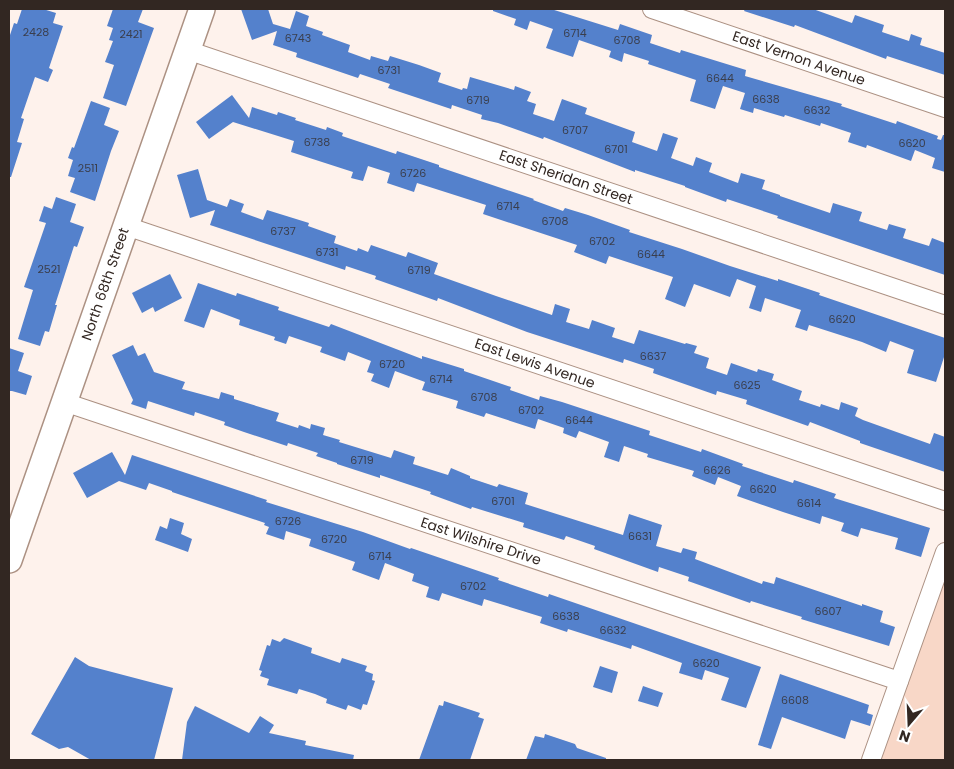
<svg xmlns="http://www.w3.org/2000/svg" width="954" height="769" font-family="Poppins,sans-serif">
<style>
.green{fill:#f8d7c7}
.building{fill:#5481cc}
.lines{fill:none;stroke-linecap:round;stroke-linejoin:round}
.street-casing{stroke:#ac9183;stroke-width:20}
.secondary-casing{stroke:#ac9183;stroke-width:28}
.street{stroke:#fff;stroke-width:18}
.secondary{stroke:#fff;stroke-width:25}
.labels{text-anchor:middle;stroke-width:4;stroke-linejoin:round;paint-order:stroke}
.number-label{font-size:11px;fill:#3a3e4c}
.street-label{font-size:14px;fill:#322722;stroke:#fff}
</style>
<rect width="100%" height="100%" fill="#fef2ec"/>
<polygon class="green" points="945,552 945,760 871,760"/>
<g class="building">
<polygon points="22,9 43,9 56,13 53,23 63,26 49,68 53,70 48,82 35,77 21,118 24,119 17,142 22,143 11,177 9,177 9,38 14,23 17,24"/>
<polygon points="113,9 143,9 138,22 154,28 126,106 103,98 114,65 105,62 113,41 109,40 113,28 107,26"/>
<polygon points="241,9 268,9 273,24 290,29 296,11 309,16 306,26 323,32 322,35 350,45 348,52 370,60 371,56 388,61 390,56 419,65 441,73 438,82 462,90 463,88 467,89 470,77 514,90 515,86 531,92 527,101 536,104 533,114 554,121 562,99 587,108 585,114 635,132 632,142 657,151 663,133 678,138 671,158 693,166 696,157 712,163 709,172 738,183 741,173 765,180 762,189 780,195 780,196 830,213 833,203 862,212 859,221 887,230 889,224 906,229 903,238 929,246 932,238 945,243 945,275 777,218 778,216 727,199 726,202 685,187 685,186 635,170 635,172 544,137 543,139 498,123 481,119 482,115 452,105 451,109 388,88 390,84 360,74 358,78 296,57 297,53 273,45 277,31 252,40"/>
<polygon points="493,9 551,9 618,30 620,24 652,35 650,43 680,53 681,50 746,70 745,76 842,104 841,106 896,124 897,121 938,136 937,139 941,140 943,135 945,135 945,172 932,168 935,158 915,150 911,161 867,145 866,148 848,142 851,133 821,123 820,126 785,115 784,117 754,108 753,113 740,109 745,93 723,86 715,109 690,101 696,80 648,64 649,61 624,53 622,62 609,57 611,51 579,40 573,57 546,48 553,29 530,21 527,30 514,25 516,19 493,11"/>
<polygon points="745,9 813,9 852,23 855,15 884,25 882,32 909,41 911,34 922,38 920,45 945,53 945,75 887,56 886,59 795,25 794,27 744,11"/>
<polygon points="232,95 249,118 252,107 277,115 278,112 296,118 295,120 326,130 327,127 343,133 342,136 396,154 397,151 439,165 439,167 534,199 533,200 563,211 565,208 588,215 630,230 629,232 682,249 730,266 778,281 778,279 820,293 819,295 945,338 945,354 936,382 907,373 914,350 890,341 886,352 862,342 809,325 807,331 795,327 801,310 765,298 761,312 749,308 756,286 737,279 730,297 694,284 685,307 665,299 673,277 609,256 606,264 574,252 577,245 483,214 486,205 417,183 414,192 387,183 390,173 368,166 363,181 351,178 353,172 291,152 294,141 233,122 209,139 196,122"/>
<polygon points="91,101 110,108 104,125 119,131 111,151 95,201 70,192 75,178 68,176 73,160 68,158 72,147 74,148"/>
<polygon points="198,169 207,200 227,207 230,199 244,204 241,212 263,220 267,210 309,223 308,226 336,236 334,243 357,251 358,248 368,252 371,245 406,257 408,252 438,263 434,274 496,296 552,315 555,304 570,309 566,322 589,329 592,320 615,328 612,337 634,344 639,330 685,344 686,343 697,346 694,353 709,358 706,368 727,375 731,363 757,372 758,369 774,374 772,380 802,391 799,400 820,407 821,404 839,410 841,402 858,408 855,416 863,420 930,444 934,433 945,437 945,472 860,443 860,441 810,422 808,426 746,404 747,400 717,391 716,395 653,373 654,369 624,359 623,363 527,332 438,298 437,301 375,279 376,276 346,266 345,270 210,225 215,210 190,218 177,175"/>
<polygon points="56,197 76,204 70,222 84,227 77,247 74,246 55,305 57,305 49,332 45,331 40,346 18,339 33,290 24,287 46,223 39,221 44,206 52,209"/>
<polygon points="170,274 182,298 155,312 153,307 142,313 132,293"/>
<polygon points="198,283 236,296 237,293 279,307 278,310 329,327 331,324 422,359 422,356 464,369 464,371 511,387 510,390 539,400 540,396 562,402 650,431 649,435 701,452 702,449 743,464 742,466 793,483 794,480 836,494 834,498 930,528 921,557 895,549 898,538 861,528 858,537 841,531 844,523 822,516 820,524 783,512 737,496 741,486 718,477 715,485 692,476 694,471 647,457 648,454 624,446 619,462 604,457 609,442 579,431 576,438 563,433 564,428 538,419 535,429 486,413 484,417 456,408 458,401 422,390 425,382 395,371 389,388 371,381 374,374 367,372 371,361 348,352 345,361 320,352 322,347 289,336 286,344 274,340 275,337 239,325 240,320 211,309 204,328 184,321"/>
<polygon points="133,345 138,356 145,353 154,372 185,382 182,389 219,399 221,392 234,396 234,399 279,413 276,421 298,428 299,425 310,429 311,424 325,428 323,435 340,440 339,442 391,458 394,450 415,457 413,464 448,475 451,468 470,476 470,478 497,487 499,484 528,493 525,504 623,535 629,514 662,525 656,546 681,553 683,548 697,552 695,559 762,584 763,581 774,584 776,577 862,606 862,604 883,611 880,622 895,627 889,646 801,619 802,617 751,601 750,603 688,581 689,577 659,567 658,572 594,549 595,546 566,536 564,540 523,527 524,523 472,507 471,509 430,494 431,492 380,475 380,478 337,464 337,463 316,456 318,453 288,443 287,446 244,432 224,425 225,422 195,412 194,416 148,401 146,409 131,404 133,400 112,355"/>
<polygon points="9,348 24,353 18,371 32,376 26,395 12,391 9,391"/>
<polygon points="112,452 125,475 132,455 267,500 266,502 363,532 410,549 411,548 499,578 498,580 548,597 549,594 761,667 746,708 721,700 729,678 705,670 702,680 679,673 682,663 632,645 631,649 568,629 567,632 540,623 542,617 484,599 482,606 442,593 439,601 426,597 429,587 412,581 414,574 385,563 379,580 352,570 355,562 309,546 311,539 286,531 284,540 266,534 269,527 264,525 265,523 172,492 172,491 149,483 146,490 119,481 87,498 73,473"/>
<polygon points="170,518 184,523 181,534 192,539 188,552 155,540 160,526 167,529"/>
<polygon points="284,638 312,648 311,653 340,663 342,658 367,666 365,671 373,674 372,680 375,681 367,705 363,704 361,710 348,705 346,710 326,703 327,699 315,694 299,689 297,694 267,685 269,679 260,676 262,671 259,670 267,645 270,646 272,639 280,642"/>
<polygon points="75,657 89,666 173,688 154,760 91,760 68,747 59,749 31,734"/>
<polygon points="600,666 618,672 612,693 593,687"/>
<polygon points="780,674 869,705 867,713 873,715 870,726 851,720 845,739 782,717 771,749 758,745"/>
<polygon points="643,686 663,693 658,707 638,701"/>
<polygon points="444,701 480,713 478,717 484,719 470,760 419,760 439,705 443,706"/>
<polygon points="195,706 249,733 260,716 274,725 269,733 306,741 305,745 354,755 353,760 182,760 187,722"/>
<polygon points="545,734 575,744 577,748 606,758 606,760 526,760 535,736 544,738"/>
</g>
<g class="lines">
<g class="street-casing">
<g id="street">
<polyline points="652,9 945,108"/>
<polyline points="187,50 945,305"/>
<polyline points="126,226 945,501"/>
<polyline points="64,402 899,681"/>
<polyline points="871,760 945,552"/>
</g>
</g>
<g class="secondary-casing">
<polyline id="secondary" points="9,560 202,9"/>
</g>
<use href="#street" class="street"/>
<use href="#secondary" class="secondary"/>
</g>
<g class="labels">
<g class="number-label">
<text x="36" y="36">2428</text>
<text x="575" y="37">6714</text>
<text x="131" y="38">2421</text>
<text x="298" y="42">6743</text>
<text x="627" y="44">6708</text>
<text x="389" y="74">6731</text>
<text x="720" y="82">6644</text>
<text x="766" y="103">6638</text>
<text x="478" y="104">6719</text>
<text x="817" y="114">6632</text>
<text x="575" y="134">6707</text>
<text x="317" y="146">6738</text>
<text x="912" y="147">6620</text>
<text x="616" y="153">6701</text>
<text x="88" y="172">2511</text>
<text x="413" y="177">6726</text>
<text x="508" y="210">6714</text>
<text x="555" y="225">6708</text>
<text x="283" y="235">6737</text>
<text x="602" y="245">6702</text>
<text x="327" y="256">6731</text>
<text x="651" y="258">6644</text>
<text x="49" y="273">2521</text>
<text x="419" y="274">6719</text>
<text x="842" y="323">6620</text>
<text x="653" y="360">6637</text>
<text x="392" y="368">6720</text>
<text x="441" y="383">6714</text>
<text x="747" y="389">6625</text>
<text x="484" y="401">6708</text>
<text x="531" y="414">6702</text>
<text x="579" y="424">6644</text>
<text x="362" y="464">6719</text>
<text x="717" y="474">6626</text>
<text x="763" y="493">6620</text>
<text x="503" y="505">6701</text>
<text x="809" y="507">6614</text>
<text x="288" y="525">6726</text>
<text x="640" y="540">6631</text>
<text x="334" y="543">6720</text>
<text x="380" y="560">6714</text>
<text x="473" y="590">6702</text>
<text x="828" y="615">6607</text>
<text x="566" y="620">6638</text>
<text x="613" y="634">6632</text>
<text x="706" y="667">6620</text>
<text x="795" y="704">6608</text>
</g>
<g class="street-label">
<text transform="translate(799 58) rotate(19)" y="5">East Vernon Avenue</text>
<text transform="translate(566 177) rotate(19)" y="5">East Sheridan Street</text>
<text transform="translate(105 284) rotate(-71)" y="5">North 68th Street</text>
<text transform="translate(535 363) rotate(19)" y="5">East Lewis Avenue</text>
<text transform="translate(481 541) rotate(18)" y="5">East Wilshire Drive</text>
</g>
</g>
<rect width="954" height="769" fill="none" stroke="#322722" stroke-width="20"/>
<g transform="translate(909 724) rotate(199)" stroke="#ffffff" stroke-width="4" paint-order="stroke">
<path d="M0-4L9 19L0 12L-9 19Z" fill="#322722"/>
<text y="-8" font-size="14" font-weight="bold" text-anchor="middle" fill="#322722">N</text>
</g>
</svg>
